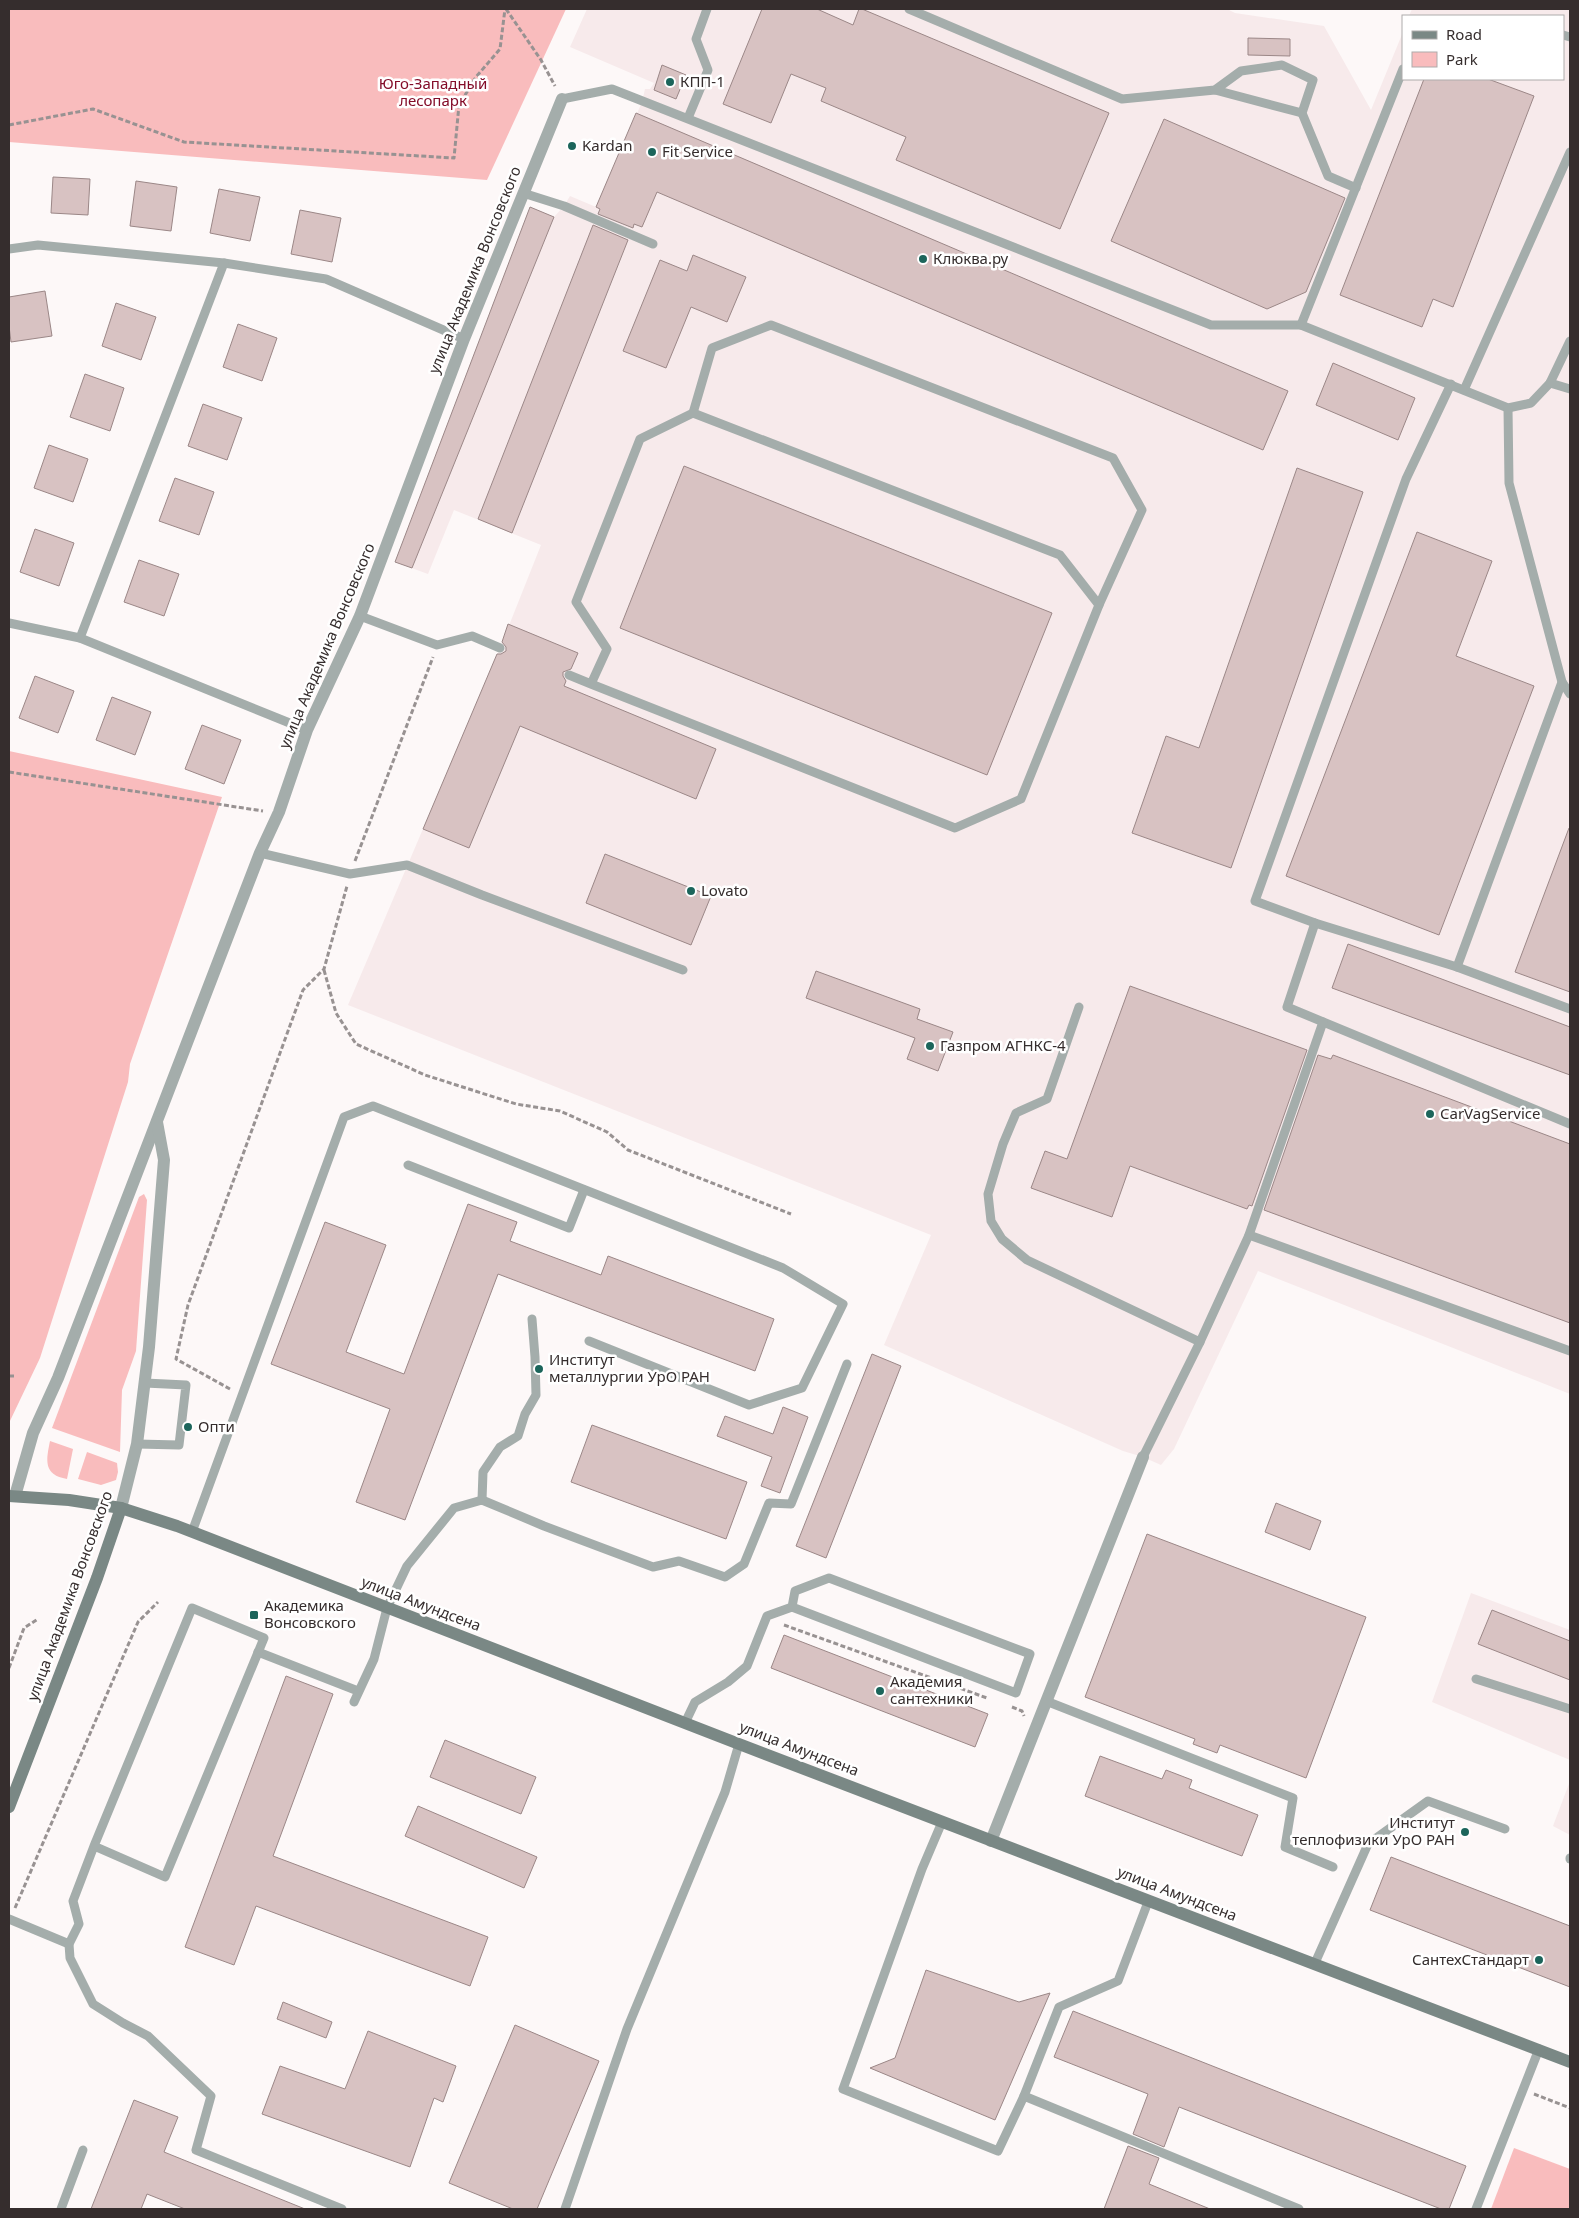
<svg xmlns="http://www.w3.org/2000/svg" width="1579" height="2218" font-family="'Noto Sans',sans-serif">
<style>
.built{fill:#f7eaeb}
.green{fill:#f9bcbd}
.building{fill:#d8c2c2;stroke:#9b8787}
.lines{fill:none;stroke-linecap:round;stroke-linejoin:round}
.path{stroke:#989292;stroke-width:3;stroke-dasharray:5 2.5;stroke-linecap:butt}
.lane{stroke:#a4adab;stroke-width:9}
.street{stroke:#a4adab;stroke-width:12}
.secondary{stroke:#7a8885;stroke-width:12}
.poi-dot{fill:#1c655b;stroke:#fff;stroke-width:2}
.labels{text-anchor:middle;stroke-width:5;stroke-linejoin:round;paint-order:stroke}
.poi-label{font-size:15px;fill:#352d2d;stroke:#fff;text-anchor:start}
.park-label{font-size:15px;fill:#830c28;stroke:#fff}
.street-label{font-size:15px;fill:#352d2d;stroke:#fff}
</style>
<rect width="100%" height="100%" fill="#fdf8f8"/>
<g class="built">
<polygon points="587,9 1227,9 1235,13 1324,26 1371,110 1403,32 1403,79 1563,79 1563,16 1409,16 1412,9 1570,9 1570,1394 1258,1271 1174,1449 1161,1465 1143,1457 1123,1451 884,1345 931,1235 348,1005 500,648 541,545 454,510 428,574 395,562 530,207 554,217 564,206 570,196 596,207 642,102 645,89 650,89 654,83 570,47"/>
<polygon points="1471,1593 1570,1630 1570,1760 1432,1702"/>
<polygon points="1570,1781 1570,1835 1553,1826"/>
</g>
<g class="green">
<polygon points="9,9 566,9 487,180 9,142"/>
<polygon points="9,751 222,797 130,1064 128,1082 40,1358 9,1423"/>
<polygon points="144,1194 147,1200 136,1351 122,1390 120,1452 52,1428 139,1197"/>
<path d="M50 1441 73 1449 67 1479C43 1475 46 1460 50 1441Z"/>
<polygon points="87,1452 117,1463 118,1472 116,1480 101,1485 78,1479"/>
<polygon points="1514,2148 1570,2169 1570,2209 1491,2209"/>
</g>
<g class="building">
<polygon points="762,9 817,9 853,25 859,9 862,9 1109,113 1060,229 896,160 906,137 821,101 826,88 791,74 771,123 723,104"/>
<polygon points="1248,38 1290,39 1290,56 1248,55"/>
<polygon points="662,65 686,75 676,99 654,90"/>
<polygon points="1424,79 1488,79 1534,96 1453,307 1433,299 1422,327 1340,295"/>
<polygon points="636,113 1288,391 1263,450 657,192 642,227 634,224 633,228 598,214 600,209 596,207"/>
<polygon points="1164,119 1345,198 1306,292 1267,309 1111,241"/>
<polygon points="53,177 90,179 88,215 51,213"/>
<polygon points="136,181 177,187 171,231 130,226"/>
<polygon points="219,189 260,197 250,241 210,233"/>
<polygon points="530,207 554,217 412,568 395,562"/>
<polygon points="300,210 341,218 332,262 291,254"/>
<polygon points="593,225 628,240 512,533 478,519"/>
<polygon points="693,255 746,277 727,322 691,307 666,368 623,351 660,260 687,271"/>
<polygon points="45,291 52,336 11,342 9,326 9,297"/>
<polygon points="116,303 156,317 141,360 102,346"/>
<polygon points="238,324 277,338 262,381 223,367"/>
<polygon points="1333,363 1415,398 1398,440 1316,405"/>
<polygon points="85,374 124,388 110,431 70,417"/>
<polygon points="203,404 242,418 227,460 188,446"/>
<polygon points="49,445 88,459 73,502 34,488"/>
<polygon points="684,466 1052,613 987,775 620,628"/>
<polygon points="1297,468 1363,492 1231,868 1132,833 1166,736 1199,748"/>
<polygon points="175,478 214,492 199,535 159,521"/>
<polygon points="35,529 74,543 59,586 20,572"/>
<polygon points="1417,532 1492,561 1456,656 1534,686 1439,935 1286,876"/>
<polygon points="139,560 179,574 164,616 124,602"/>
<polygon points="508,624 578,653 571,669 563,672 563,676 566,681 564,686 716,749 696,799 520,726 469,848 423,829 497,654 501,654 506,651 506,647 502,642"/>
<polygon points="35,676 74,691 58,733 19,718"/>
<polygon points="112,697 151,712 135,755 96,740"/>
<polygon points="202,725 241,740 224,784 185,769"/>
<polygon points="1569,828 1570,829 1570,992 1515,972"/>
<polygon points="605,854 711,896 691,945 586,903"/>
<polygon points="1348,944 1570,1027 1570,1075 1332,988"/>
<polygon points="816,971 920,1009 917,1019 953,1032 938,1071 907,1059 915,1038 806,998"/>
<polygon points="1130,986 1307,1050 1252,1206 1249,1205 1247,1209 1130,1166 1112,1217 1031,1188 1045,1151 1067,1159"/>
<polygon points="1318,1055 1331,1059 1333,1055 1570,1144 1570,1323 1264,1210"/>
<polygon points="468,1204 517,1222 510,1241 601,1275 608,1256 774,1319 755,1371 498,1274 405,1520 356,1502 390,1409 271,1364 325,1222 386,1245 346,1352 404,1374"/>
<polygon points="872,1354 901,1366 826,1558 796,1546"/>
<polygon points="783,1407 808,1417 780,1493 761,1486 772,1457 717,1436 725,1416 773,1434"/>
<polygon points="592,1425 747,1482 726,1539 571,1482"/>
<polygon points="1276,1503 1321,1521 1310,1550 1265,1532"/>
<polygon points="1147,1534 1366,1617 1306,1778 1220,1745 1217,1753 1193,1744 1195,1739 1085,1697"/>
<polygon points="1492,1610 1570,1641 1570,1680 1478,1644"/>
<polygon points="784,1635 988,1714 975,1747 771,1668"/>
<polygon points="286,1676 333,1694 273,1856 488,1937 470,1986 256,1906 234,1965 185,1947"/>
<polygon points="445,1740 536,1777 521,1814 430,1777"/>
<polygon points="1100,1756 1162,1779 1166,1770 1192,1780 1189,1788 1258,1815 1242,1856 1085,1796"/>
<polygon points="418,1806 537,1857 524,1888 405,1836"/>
<polygon points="1391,1857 1570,1926 1570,1987 1370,1910"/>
<polygon points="926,1970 1019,2002 1050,1993 995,2120 870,2068 895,2058"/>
<polygon points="283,2002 332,2022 326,2038 277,2019"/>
<polygon points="1073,2011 1466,2166 1449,2209 1441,2209 1179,2107 1164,2147 1133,2134 1148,2094 1054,2057"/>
<polygon points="515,2025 599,2061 537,2209 513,2209 449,2183"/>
<polygon points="368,2031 456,2066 443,2102 434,2098 410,2167 262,2114 280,2066 345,2089"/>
<polygon points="134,2100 178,2117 164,2152 305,2209 185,2209 147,2194 141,2209 91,2209"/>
<polygon points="1128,2146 1159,2158 1149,2184 1210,2209 1104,2209"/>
</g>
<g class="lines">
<g class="path">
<polyline points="506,9 541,60 555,86"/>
<polyline points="9,125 93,109 184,142 454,158 459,105 476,77 500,49 505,9"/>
<polyline points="9,772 263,811"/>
<polyline points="355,861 433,657"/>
<polyline points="324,970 336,1013 356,1044 425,1075 516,1104 560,1111 607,1132 628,1150 791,1214"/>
<polyline points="9,1376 15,1376"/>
<polyline points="230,1389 176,1359 188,1305 303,990 324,969 347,886"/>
<polyline points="784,1625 987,1698"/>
<polyline points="9,1668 24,1628 38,1619"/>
<polyline points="1012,1707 1022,1711 1024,1716"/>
<polyline points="15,1908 138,1622 158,1602"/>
<polyline points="1534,2094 1570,2108"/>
</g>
<g class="lane">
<polyline points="909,9 1122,99 1215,90 1241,71 1282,65 1313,80 1302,113 1328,176 1356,188"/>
<polyline points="1563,35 1570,37"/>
<polyline points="1215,90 1302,113"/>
<polyline points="562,99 612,89 1211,325 1301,325 1508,408 1531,403 1550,383 1570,341"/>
<polyline points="688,118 708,70 696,39 707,9"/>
<polyline points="523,193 564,206 653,244"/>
<polyline points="9,249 38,245 224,263 326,279 464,339"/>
<polyline points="1301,325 1403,69"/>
<polyline points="1550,383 1570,389"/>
<polyline points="1451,384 1406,479 1255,901 1315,923 1457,967 1570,1009"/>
<polyline points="1464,390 1570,152"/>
<polyline points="1508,408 1509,483 1562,682 1570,694"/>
<polyline points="693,413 712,348 771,325 1113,458 1142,510 1099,605"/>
<polyline points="360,616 437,645 472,636 500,648"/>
<polyline points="9,623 80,638 307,730"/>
<polyline points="80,638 224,263"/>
<polyline points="569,675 591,684 955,828 1021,799 1099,605 1060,555 693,413 640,439 576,602 607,649 591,684"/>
<polyline points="260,853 350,874 407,865 482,895 683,970"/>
<polyline points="1315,923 1287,1007 1570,1124"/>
<polyline points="1457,967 1562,682"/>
<polyline points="1079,1007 1047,1099 1016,1113 1003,1144 988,1194 991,1221 1002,1239 1027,1260 1200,1342"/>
<polyline points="408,1165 569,1228 584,1190"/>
<polyline points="1249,1235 1570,1351"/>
<polyline points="137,1444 179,1445 186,1385 145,1383"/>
<polyline points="1143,1457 1200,1342 1249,1235 1323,1022"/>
<polyline points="482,1500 483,1472 500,1447 518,1436 525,1414 536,1395 535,1357 532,1319"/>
<polyline points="192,1532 344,1117 373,1106 783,1268 843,1304 802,1388 749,1405 589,1341"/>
<polyline points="258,1652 358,1691"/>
<polyline points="1476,1679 1570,1709"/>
<polyline points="1046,1701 1293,1798 1285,1847 1333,1867"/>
<polyline points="354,1702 374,1659 387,1608 407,1566 454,1508 482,1500 544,1526 653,1567 679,1561 725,1577 744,1564 769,1503 791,1504 847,1364"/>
<polyline points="685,1723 695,1702 728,1682 747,1666 767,1616 792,1607 1016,1693 1030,1654 829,1578 795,1591 792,1607"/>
<polyline points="942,1822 922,1869 843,2089 998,2151 1024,2096 1299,2209"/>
<polyline points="94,1846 165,1877 264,1638 192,1608 94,1846 73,1901 79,1924 69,1944 70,1958 93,2004 123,2023 148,2036 211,2096 196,2150 342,2209"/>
<polyline points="1570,1858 1570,1859"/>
<polyline points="9,1919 69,1944"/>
<polyline points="1315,1963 1368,1844 1428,1801 1505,1829"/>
<polyline points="1024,2096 1059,2007 1118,1981 1148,1902"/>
<polyline points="61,2209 83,2150"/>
<polyline points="565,2209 627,2029 725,1792 739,1744"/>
<polyline points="1476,2209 1539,2049"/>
</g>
<g class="street">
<polyline points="15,1496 33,1433 58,1378 260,853 279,812 307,730 360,616 464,339 562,99"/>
<polyline points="121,1508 137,1444 149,1347 164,1160 157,1122"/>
<polyline points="991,1841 1143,1457"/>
</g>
<g class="secondary">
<polyline points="9,1496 69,1500 121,1508 177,1526 739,1744 1570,2062"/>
<polyline points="9,1807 97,1578 121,1508"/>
</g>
</g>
<g class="poi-dot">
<circle cx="670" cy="82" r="5"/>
<circle cx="572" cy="146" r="5"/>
<circle cx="652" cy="152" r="5"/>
<circle cx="923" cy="259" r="5"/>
<circle cx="691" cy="891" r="5"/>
<circle cx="930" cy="1046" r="5"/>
<circle cx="1430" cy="1114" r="5"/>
<circle cx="539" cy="1369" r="5"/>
<circle cx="188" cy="1427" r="5"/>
<rect x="249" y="1610" width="10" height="10" rx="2.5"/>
<circle cx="880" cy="1691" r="5"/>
<circle cx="1465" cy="1832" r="5"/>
<circle cx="1539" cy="1960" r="5"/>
</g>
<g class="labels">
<g class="poi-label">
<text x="680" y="87">КПП-1</text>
<text x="582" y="151">Kardan</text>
<text x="662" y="157">Fit Service</text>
<text x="933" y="264">Клюква.ру</text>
<text x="701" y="896">Lovato</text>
<text x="940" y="1051">Газпром АГНКС-4</text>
<text x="1440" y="1119">CarVagService</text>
<text x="549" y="1365">Институт<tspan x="549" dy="17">металлургии УрО РАН</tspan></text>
<text x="198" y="1432">Опти</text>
<text x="264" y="1611">Академика<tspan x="264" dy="17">Вонсовского</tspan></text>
<text x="890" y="1687">Академия<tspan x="890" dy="17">сантехники</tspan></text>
<text x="1455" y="1828" text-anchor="end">Институт<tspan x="1455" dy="17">теплофизики УрО РАН</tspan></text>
<text x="1529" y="1965" text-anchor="end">СантехСтандарт</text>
</g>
<g class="park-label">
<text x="433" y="89">Юго-Западный<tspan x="433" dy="17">лесопарк</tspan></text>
</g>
<g class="street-label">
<text transform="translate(475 270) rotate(-68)" y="5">улица Академика Вонсовского</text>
<text transform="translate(327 646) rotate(-67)" y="5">улица Академика Вонсовского</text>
<text transform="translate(70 1596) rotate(-70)" y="5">улица Академика Вонсовского</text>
<text transform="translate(421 1604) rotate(21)" y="5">улица Амундсена</text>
<text transform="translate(799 1749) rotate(21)" y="5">улица Амундсена</text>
<text transform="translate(1177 1894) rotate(21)" y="5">улица Амундсена</text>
</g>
</g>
<rect width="1579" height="2218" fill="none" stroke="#352d2d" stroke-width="20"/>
<rect x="1402" y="15" width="162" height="65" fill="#ffffff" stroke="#aeabab"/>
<rect x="1412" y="31" width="25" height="8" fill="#7a8885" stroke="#aeabab"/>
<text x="1446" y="40" font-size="15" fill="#352d2d">Road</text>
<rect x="1412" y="52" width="25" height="15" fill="#f9bcbd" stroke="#aeabab"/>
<text x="1446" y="65" font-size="15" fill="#352d2d">Park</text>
</svg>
